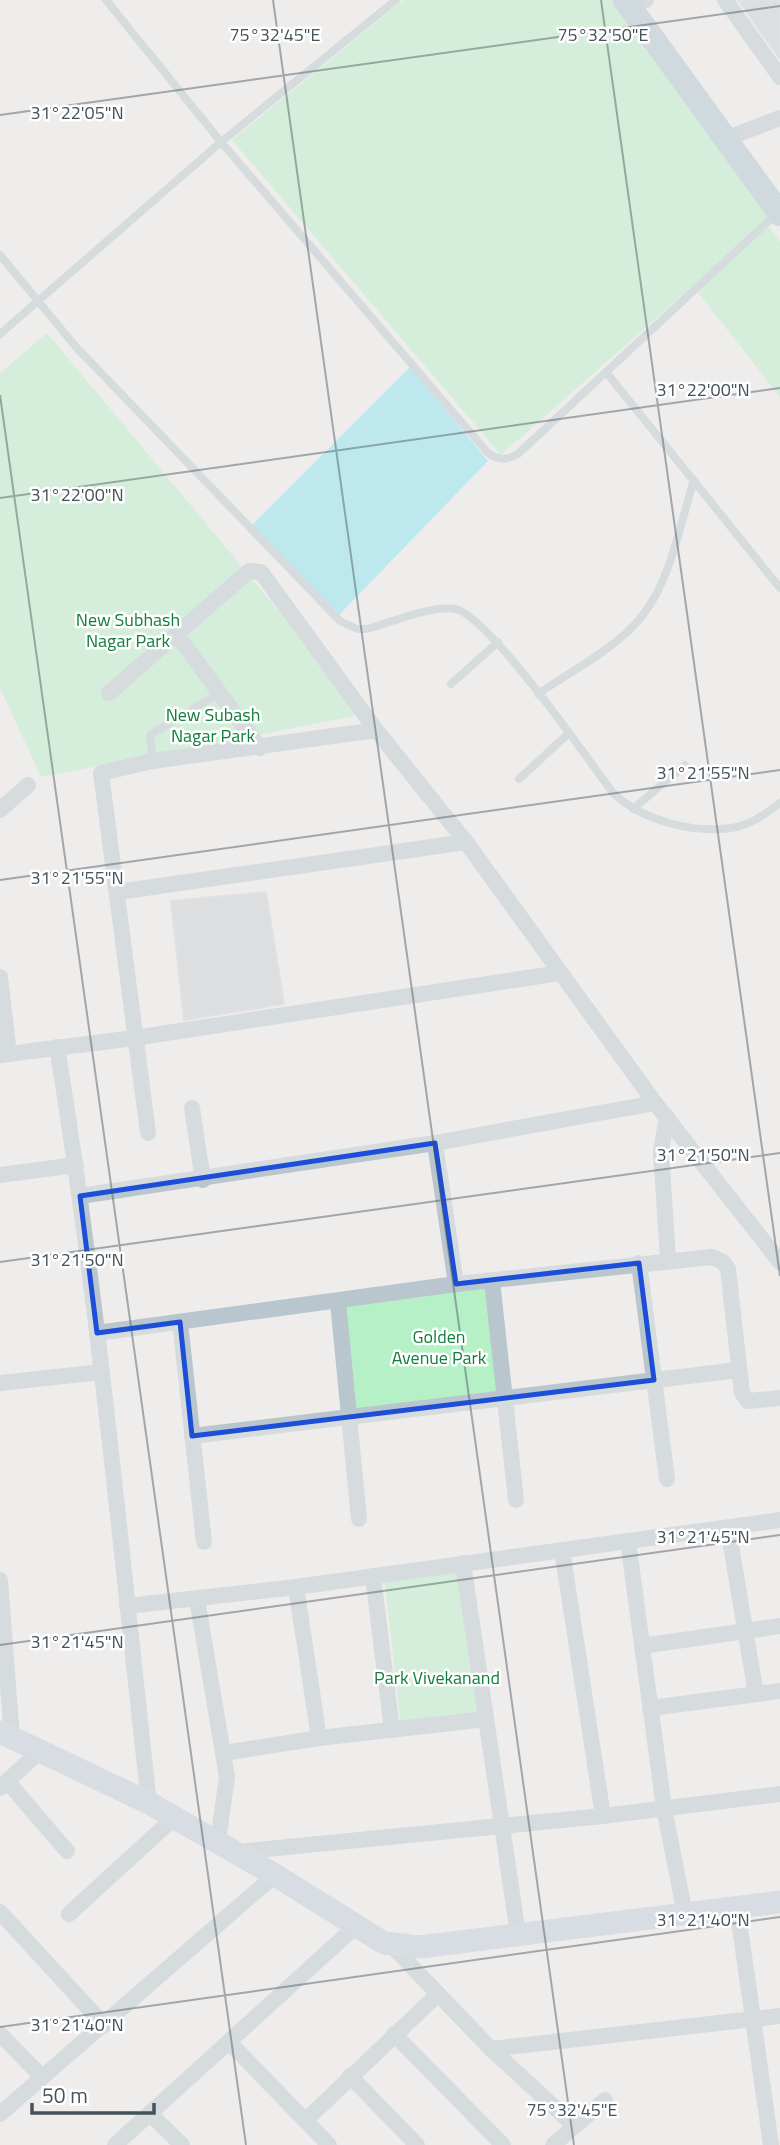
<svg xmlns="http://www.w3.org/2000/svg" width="780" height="2145" font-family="'Titillium Web',sans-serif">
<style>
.green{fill:#b6f0c6}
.water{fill:#81e5f0}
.building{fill:#c8ccd1;stroke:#cfd3d8;stroke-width:2}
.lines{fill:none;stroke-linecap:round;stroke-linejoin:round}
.lane{stroke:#b9c6cd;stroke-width:8}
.street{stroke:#b9c6cd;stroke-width:16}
.secondary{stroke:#bbcad4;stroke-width:23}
.primary{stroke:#aac0cd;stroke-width:24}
.marked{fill:none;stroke:#1d4ed8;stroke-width:5;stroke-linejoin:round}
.ticks{fill:none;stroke:#44525a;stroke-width:2;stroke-opacity:0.45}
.labels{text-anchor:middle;stroke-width:5;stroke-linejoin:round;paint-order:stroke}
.park-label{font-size:18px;fill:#127e3b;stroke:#fff}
.ticks-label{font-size:18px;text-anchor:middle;fill:#44525a;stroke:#fff;stroke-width:5;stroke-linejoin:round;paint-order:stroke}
</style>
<rect width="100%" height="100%" fill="#efecec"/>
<g class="green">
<polygon points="403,0 615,0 775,213 765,222 780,242 780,397 693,286 501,455 232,140"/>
<polygon points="47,333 365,714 251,736 255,742 151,756 41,777 0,688 0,373"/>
<polygon points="491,1283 505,1397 357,1414 339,1303"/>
<polygon points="462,1564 485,1717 401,1726 384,1576"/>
</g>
<polygon class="water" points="410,367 488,461 337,617 248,529"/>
<g class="building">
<polygon points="738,0 780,0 780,59"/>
<polygon points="266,892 284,1004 184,1020 171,901"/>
</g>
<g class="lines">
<g class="lane">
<path d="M106 0 221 142 488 453C500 461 506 460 518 454L776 214"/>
<path d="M0 255 76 347 340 621 357 629H367C389 623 435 604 456 609 491 619 587 758 613 793 643 821 696 835 737 827 754 823 766 813 780 803"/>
<polyline points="0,334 221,142 396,0"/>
<polyline points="606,372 780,588"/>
<polyline points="451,684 498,642"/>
<path d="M538 694C572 670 616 649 642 616 671 580 680 524 694 480"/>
<polyline points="153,761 150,735 220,693"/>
<polyline points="519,779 569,733"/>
<polyline points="633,809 685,765"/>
</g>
<g class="street">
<polyline points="725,0 780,77"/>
<polyline points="628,4 646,0"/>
<polyline points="725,139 780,118"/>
<polyline points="177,635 260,748"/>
<polyline points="109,693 249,571 261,572 376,730 466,842 655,1103 780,1262"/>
<polyline points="0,810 28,785"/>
<polyline points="118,892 466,842"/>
<polyline points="0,977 9,1054"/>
<path d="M57 1047C98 1298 121 1551 149 1803"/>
<polyline points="0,1055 134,1038 560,973"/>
<polyline points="192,1108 203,1180"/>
<polyline points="667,1117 661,1151 668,1260"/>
<polyline points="148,1133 101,773 153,761 376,730"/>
<polyline points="435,1143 456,1284"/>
<polyline points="0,1175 76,1165"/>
<polyline points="80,1196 435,1143 655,1103"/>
<polyline points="639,1263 667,1479"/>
<polyline points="492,1281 516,1500"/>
<polyline points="338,1302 359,1519"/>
<polyline points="180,1322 204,1542"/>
<polyline points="97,1333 456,1284 712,1257 723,1262 728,1269 742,1393 748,1401 780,1398"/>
<polyline points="0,1383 101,1372"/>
<polyline points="192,1436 738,1370"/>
<polyline points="728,1528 756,1694"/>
<polyline points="628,1541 664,1808 685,1914"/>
<polyline points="562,1550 603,1816"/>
<polyline points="463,1563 518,1934"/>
<polyline points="373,1576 392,1730"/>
<polyline points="0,1580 12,1738"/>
<polyline points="296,1587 319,1738"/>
<polyline points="197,1599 227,1777 218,1841"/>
<polyline points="127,1606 296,1587 780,1520"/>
<polyline points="642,1646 780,1626"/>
<polyline points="650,1708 780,1691"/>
<polyline points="224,1753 319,1738 486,1719"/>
<polyline points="7,1781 67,1851"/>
<polyline points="0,1788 39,1752"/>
<polyline points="242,1855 247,1851 603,1816 780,1794"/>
<polyline points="737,1907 771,2145"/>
<polyline points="0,1912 104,2025"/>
<polyline points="69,1914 175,1817"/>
<polyline points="393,1947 491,2049 575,2126"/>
<polyline points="0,2034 42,2077"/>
<polyline points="394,2034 503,2145"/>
<polyline points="229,2042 329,2145"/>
<polyline points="491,2049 780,2016"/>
<polyline points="350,2076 417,2145"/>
<polyline points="0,2114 275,1875"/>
<polyline points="150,2114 182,2145"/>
<polyline points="306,2120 438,1994"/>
<polyline points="115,2145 355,1927"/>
<polyline points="553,2145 605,2100"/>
</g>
<polyline class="secondary" points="0,1732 149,1803 275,1875 384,1943 420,1947 780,1902"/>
<polyline class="primary" points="625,0 780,214"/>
</g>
<path d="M0 0H780V2145H0ZM435 1143 456 1284 639 1263 654 1380 192 1436 180 1322 97 1333 80 1196Z" fill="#efecec" fill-opacity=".55" fill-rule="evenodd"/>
<path class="marked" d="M435 1143 456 1284 639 1263 654 1380 192 1436 180 1322 97 1333 80 1196Z"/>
<path class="ticks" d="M273 0 574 2145M601 0 780 1276M0 115 780 6M0 395 246 2145M0 498 780 388M0 880 780 770M0 1262 780 1153M0 1645 780 1535M0 2027 780 1917"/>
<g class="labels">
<g class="park-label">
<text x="128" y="626">New Subhash<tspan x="128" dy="21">Nagar Park</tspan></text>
<text x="213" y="721">New Subash<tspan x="213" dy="21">Nagar Park</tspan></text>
<text x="439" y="1343">Golden<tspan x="439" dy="21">Avenue Park</tspan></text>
<text x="437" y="1684">Park Vivekanand</text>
</g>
</g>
<g class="ticks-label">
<text x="275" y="41">75°32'45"E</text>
<text x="603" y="41">75°32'50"E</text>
<text x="77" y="119">31°22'05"N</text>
<text x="703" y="396">31°22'00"N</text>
<text x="77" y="501">31°22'00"N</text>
<text x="703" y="779">31°21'55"N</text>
<text x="77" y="884">31°21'55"N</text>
<text x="703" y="1161">31°21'50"N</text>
<text x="77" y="1266">31°21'50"N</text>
<text x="703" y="1543">31°21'45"N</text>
<text x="77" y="1648">31°21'45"N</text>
<text x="703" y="1926">31°21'40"N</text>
<text x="77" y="2031">31°21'40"N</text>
<text x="572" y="2116">75°32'45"E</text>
</g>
<path d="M32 2103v10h122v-10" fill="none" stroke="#44525a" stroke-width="3.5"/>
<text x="42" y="2103" font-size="21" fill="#44525a" stroke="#ffffff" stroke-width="5" paint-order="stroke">50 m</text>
</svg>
